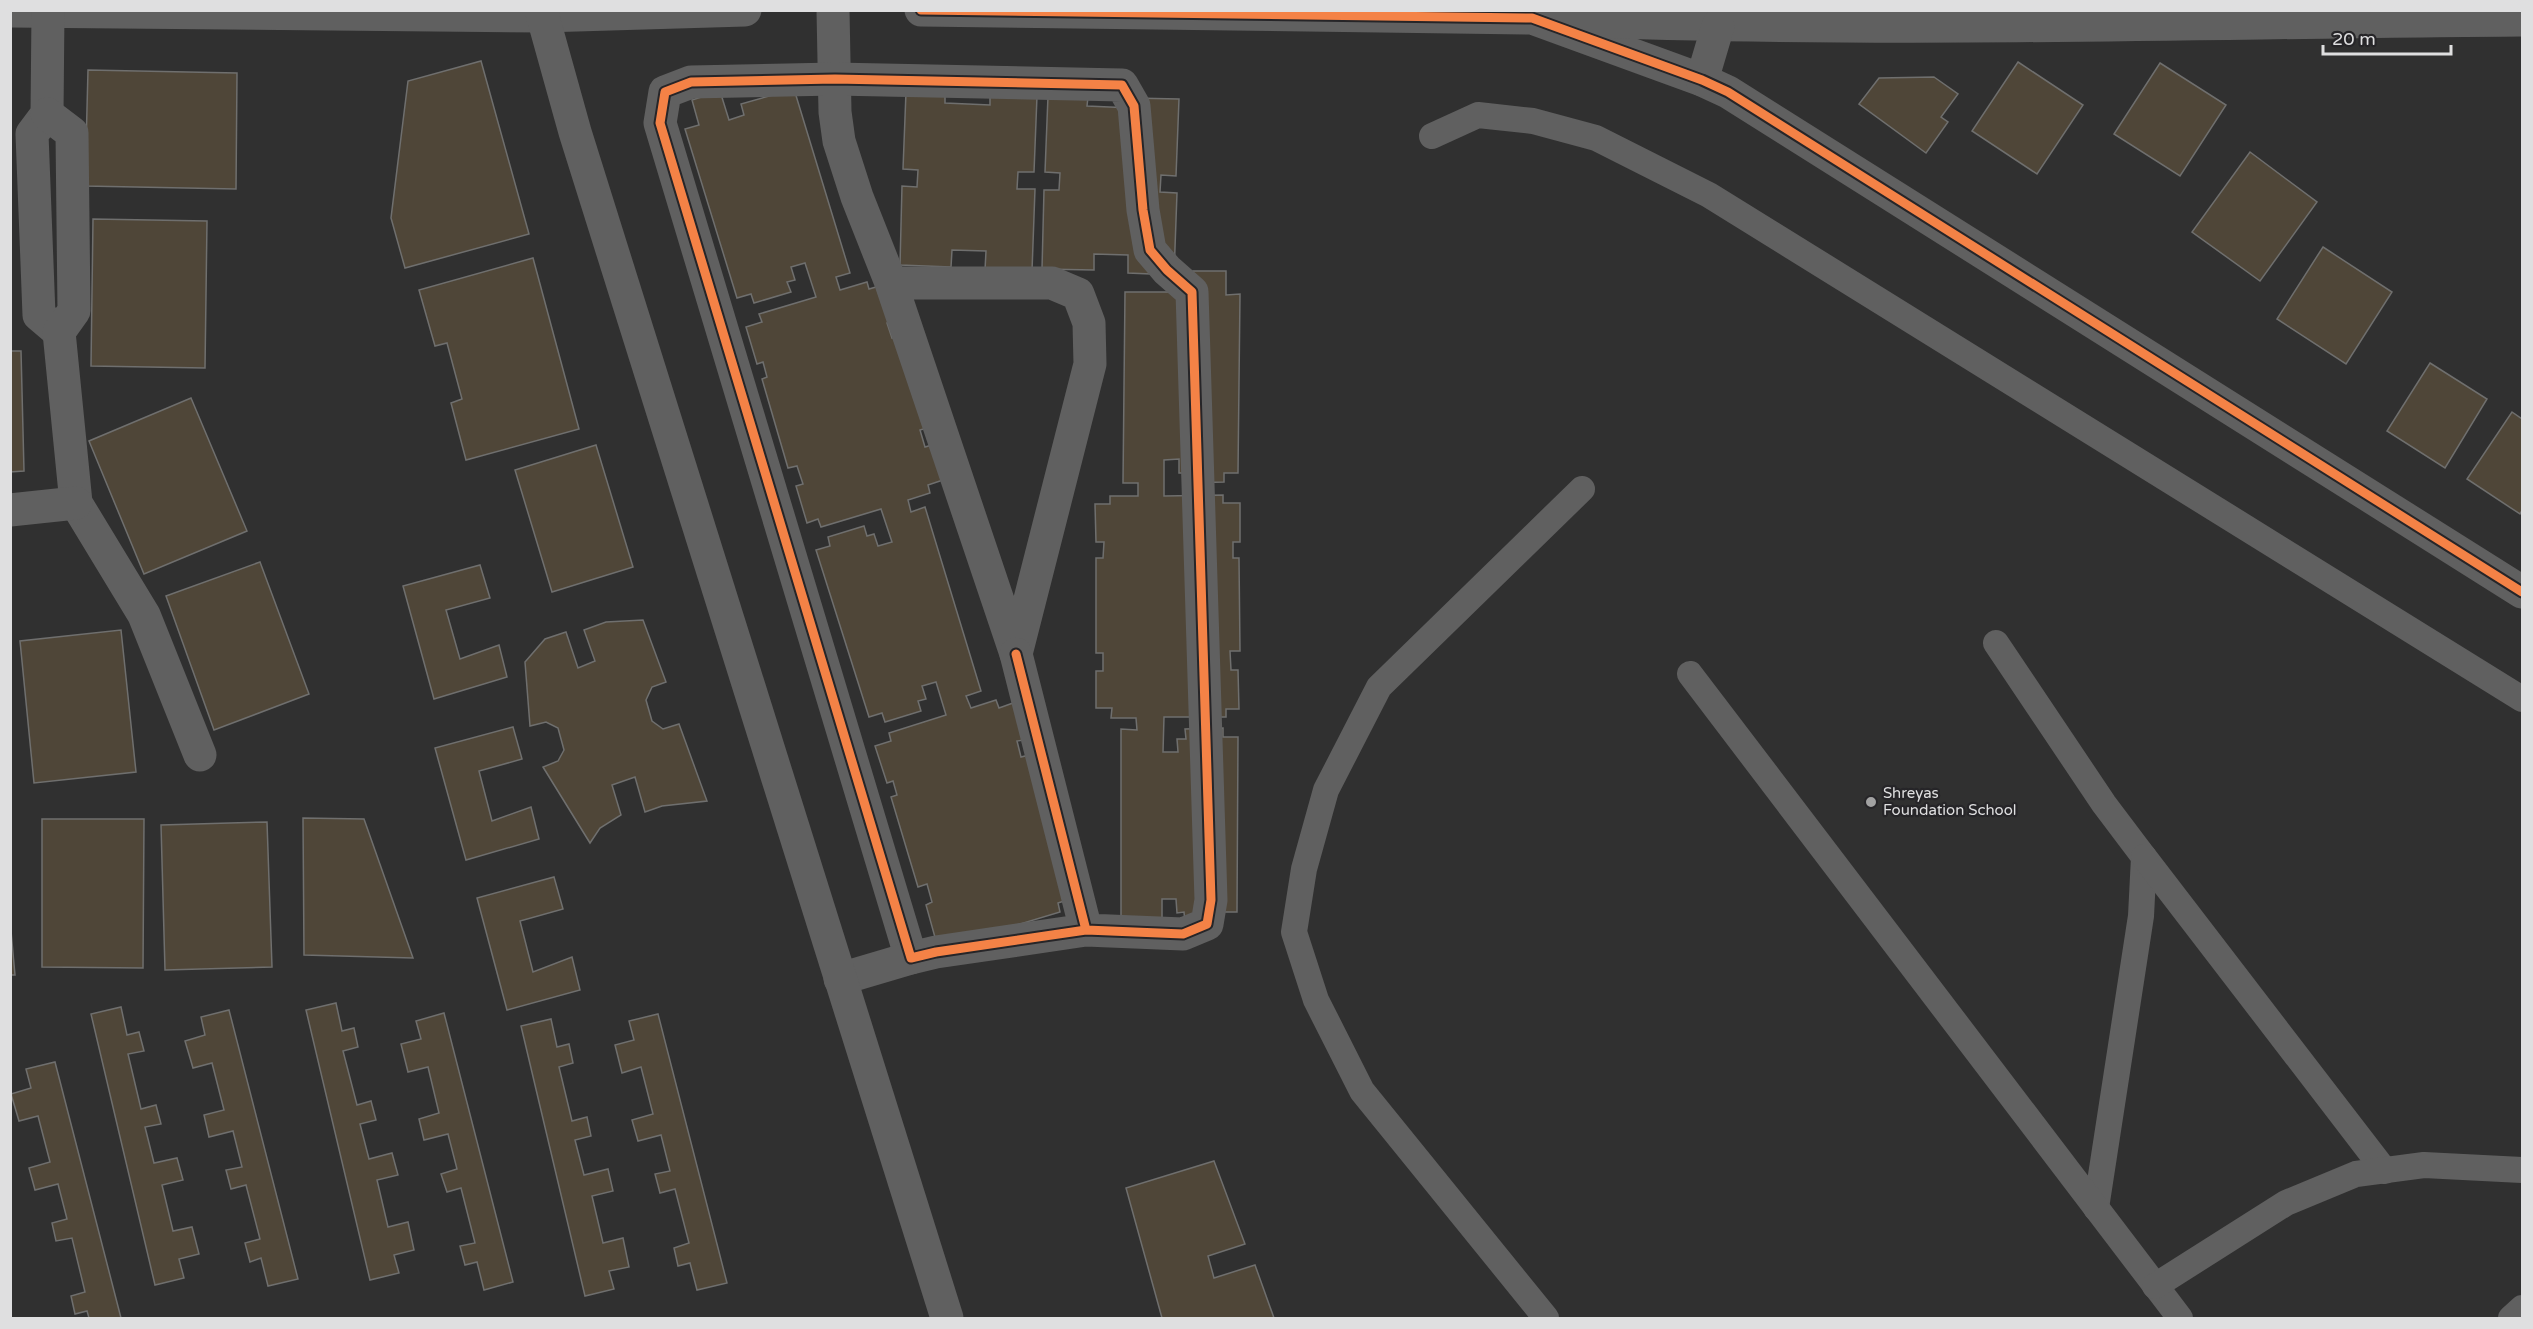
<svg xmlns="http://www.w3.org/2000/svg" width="2533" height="1329" font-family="'Varela Round',sans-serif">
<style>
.building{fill:#4f4638;stroke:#6f6f6e;stroke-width:1.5}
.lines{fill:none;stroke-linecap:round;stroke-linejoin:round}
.service{stroke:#606060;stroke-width:26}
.minor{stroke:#606060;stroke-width:33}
.tertiary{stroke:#606060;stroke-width:33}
.cycleway-casing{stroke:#262528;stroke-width:13}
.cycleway{stroke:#f48246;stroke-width:9}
.poi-dot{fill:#a2a2a2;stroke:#262528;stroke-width:2}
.labels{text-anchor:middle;stroke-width:4.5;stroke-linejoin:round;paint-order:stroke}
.poi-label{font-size:15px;fill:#dfdfe0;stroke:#262528;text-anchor:start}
</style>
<rect width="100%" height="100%" fill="#303030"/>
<g class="building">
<polygon points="481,61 529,234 405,268 391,218 408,81"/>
<polygon points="2018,62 2083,105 2037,174 1972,131"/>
<polygon points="2160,63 2226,105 2180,176 2114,134"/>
<polygon points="88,70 237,73 236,189 85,186"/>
<polygon points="1934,77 1958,94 1941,117 1948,122 1926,153 1859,104 1879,78"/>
<polygon points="794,89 850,273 836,277 840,290 867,282 869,289 883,285 894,321 887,323 892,338 899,336 927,428 920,430 925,447 932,445 943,480 928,485 930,493 908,500 911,512 925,507 981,691 966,696 971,708 996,700 999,708 1013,703 1024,740 1017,741 1021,757 1029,755 1073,898 1058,903 1060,912 950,945 936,941 926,905 932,902 927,884 918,887 891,797 897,795 893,781 887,783 875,746 891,741 889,733 946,715 936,682 922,686 926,699 918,701 921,711 885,722 882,713 869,717 816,550 830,546 828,537 864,526 867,536 874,534 878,546 892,542 881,509 821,527 818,519 807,523 796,486 803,484 797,466 788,468 762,379 767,377 763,362 757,364 746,327 762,322 759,314 816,297 805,263 791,267 795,280 787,282 791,292 754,303 751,294 737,298 685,129 699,125 692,100 720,91 729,120 744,115 741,104"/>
<polygon points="906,92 945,93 945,103 990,105 990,94 1037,96 1034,172 1018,172 1017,189 1035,189 1032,271 985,270 986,251 952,250 951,267 900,265 902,186 917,187 918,170 903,169"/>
<polygon points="1048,96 1088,97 1087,106 1132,108 1132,98 1179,99 1176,176 1161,175 1160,192 1177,193 1174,275 1128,273 1128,255 1094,254 1094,270 1042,269 1044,190 1059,190 1060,173 1045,172"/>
<polygon points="2250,152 2317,202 2260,281 2192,232"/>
<polygon points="93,219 207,221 205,368 91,366"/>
<polygon points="2323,247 2392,292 2346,364 2277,319"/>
<polygon points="533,258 579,429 466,460 451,403 462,399 447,343 435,346 419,290"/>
<polygon points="1193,271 1226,271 1226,295 1240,294 1238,473 1224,473 1224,482 1187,483 1186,473 1179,473 1179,459 1164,460 1164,496 1223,495 1223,503 1240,503 1240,542 1233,542 1233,558 1239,558 1240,651 1230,651 1231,670 1238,670 1239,709 1226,709 1226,717 1164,717 1163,752 1178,752 1177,739 1186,739 1185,729 1223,728 1223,737 1238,737 1237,912 1222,912 1185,922 1184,912 1177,913 1176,899 1162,899 1162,934 1121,922 1121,729 1137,730 1136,718 1111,718 1112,708 1096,708 1096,671 1103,671 1103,653 1096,653 1096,558 1103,558 1104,542 1096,542 1095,504 1110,504 1110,496 1138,496 1138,483 1123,483 1125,292 1177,292 1193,305"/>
<polygon points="10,351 21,351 24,471 10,472"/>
<polygon points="2430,363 2487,399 2445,468 2387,431"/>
<polygon points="191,398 247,531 144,574 89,441"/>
<polygon points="2512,412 2522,419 2522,510 2520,514 2467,479"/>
<polygon points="596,445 633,567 552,592 515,470"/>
<polygon points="260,562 309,694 214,730 166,596"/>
<polygon points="480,565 490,598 446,610 460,659 499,645 507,677 434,699 403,586"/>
<polygon points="643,620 666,682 652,687 646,700 652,721 663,729 679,724 707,801 662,806 645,812 635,777 612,785 621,815 600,828 590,843 543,767 558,761 564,750 558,728 546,722 530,726 525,662 545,639 566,632 578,668 595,661 584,630 606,622"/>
<polygon points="121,630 136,772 34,783 20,641"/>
<polygon points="513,727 522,759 479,771 492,821 531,807 539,839 466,860 435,748"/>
<polygon points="303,818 364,819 413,958 304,955"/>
<polygon points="42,819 144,819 143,968 42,967"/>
<polygon points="267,822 272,967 165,970 161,825"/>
<polygon points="554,877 563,909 520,921 533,972 572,957 580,990 507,1010 477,898"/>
<polygon points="10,920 15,975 10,975"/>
<polygon points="336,1003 342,1031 354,1028 358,1047 343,1051 357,1105 371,1101 376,1120 360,1124 369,1159 392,1153 398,1175 377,1180 388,1227 408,1222 414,1250 394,1255 399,1273 370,1280 306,1010"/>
<polygon points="121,1007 127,1035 139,1032 144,1051 128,1054 141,1109 156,1105 161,1124 145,1127 154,1163 177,1158 183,1180 162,1185 173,1231 192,1227 199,1254 179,1259 184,1278 155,1285 91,1014"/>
<polygon points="229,1010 298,1279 268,1286 261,1258 250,1262 245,1243 260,1239 246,1185 231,1189 226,1170 242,1167 233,1131 209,1137 204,1115 224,1110 212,1063 193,1068 185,1041 205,1035 201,1017"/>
<polygon points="444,1013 513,1282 484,1290 477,1262 465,1265 460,1246 475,1243 461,1188 447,1192 441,1174 457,1169 448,1134 424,1140 419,1119 439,1113 428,1067 408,1072 401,1044 421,1039 416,1021"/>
<polygon points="658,1014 727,1283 697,1290 690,1263 678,1266 674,1248 689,1243 675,1189 660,1193 655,1174 670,1171 661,1135 638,1141 632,1120 653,1114 641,1067 622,1073 615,1045 634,1040 629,1021"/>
<polygon points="551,1019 557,1047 569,1044 573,1063 559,1067 572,1121 587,1117 591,1136 575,1140 584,1175 608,1169 613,1191 592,1196 603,1243 623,1238 629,1267 609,1271 614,1289 585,1296 521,1026"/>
<polygon points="55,1062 121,1318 89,1318 87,1311 75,1314 71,1296 85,1292 72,1238 56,1241 52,1223 67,1219 58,1184 35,1190 29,1168 50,1162 38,1116 19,1121 11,1094 31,1088 26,1069"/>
<polygon points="1214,1161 1245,1244 1208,1256 1214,1278 1255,1265 1274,1318 1162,1318 1126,1188"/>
</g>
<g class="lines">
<g class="service">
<polyline points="1432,136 1478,115 1533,121 1596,138 1709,195 2522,699"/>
<polyline points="1996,643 2104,804 2144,857 2141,916 2096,1208"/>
<polyline points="1690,674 2180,1318"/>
<polyline points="2144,857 2385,1171"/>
<polyline points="2155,1286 2286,1203 2356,1174 2424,1165 2522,1170"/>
<polyline points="1546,1318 1362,1091 1316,1000 1294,932 1304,869 1326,790 1379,687 1582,489"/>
<polyline points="2511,1318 2522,1308"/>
</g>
<g class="minor">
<polyline points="833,10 835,112 839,141 857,197 891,283 1016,654 1090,364 1089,323 1078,294 1052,283 891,283"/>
<polyline points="921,10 1532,18 1702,80 1728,92 2522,592"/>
<polyline points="10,11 543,16 745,10"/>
<polyline points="48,11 47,114 32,134 39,315 59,332"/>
<path d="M1564 20C1883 33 2203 22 2522 20"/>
<polyline points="1702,80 1718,26"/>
<polyline points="47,114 72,133 74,311 59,332 76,503 144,615 200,755"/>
<polyline points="10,510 76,503"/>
<polyline points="1016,654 1086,930 936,952 911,958 660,123 665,92 691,82 835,79 1122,85 1134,106 1143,210 1150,250 1167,270 1192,292 1211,900 1207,924 1183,934 1086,930"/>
<polyline points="840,979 911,958"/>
</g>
<polyline class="tertiary" points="541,10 575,132 947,1318"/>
<g class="cycleway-casing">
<g id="cycleway">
<polyline points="921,10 1532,18 1702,80 1728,92 2522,592"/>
<polyline points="1016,654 1086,930 936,952 911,958 660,123 665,92 691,82 835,79 1122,85 1134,106 1143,210 1150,250 1167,270 1192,292 1211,900 1207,924 1183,934 1086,930"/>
</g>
</g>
<use href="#cycleway" class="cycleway"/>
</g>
<circle class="poi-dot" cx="1871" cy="802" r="6"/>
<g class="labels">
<g class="poi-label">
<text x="1883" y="798">Shreyas<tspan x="1883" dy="17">Foundation School</tspan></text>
</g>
</g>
<rect width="2533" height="1329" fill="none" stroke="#dfdfe0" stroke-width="24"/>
<path d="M2323 45v9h128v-9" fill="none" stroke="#dfdfe0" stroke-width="3"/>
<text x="2332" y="45" font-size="18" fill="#dfdfe0" stroke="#262528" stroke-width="4.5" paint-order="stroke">20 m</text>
</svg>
